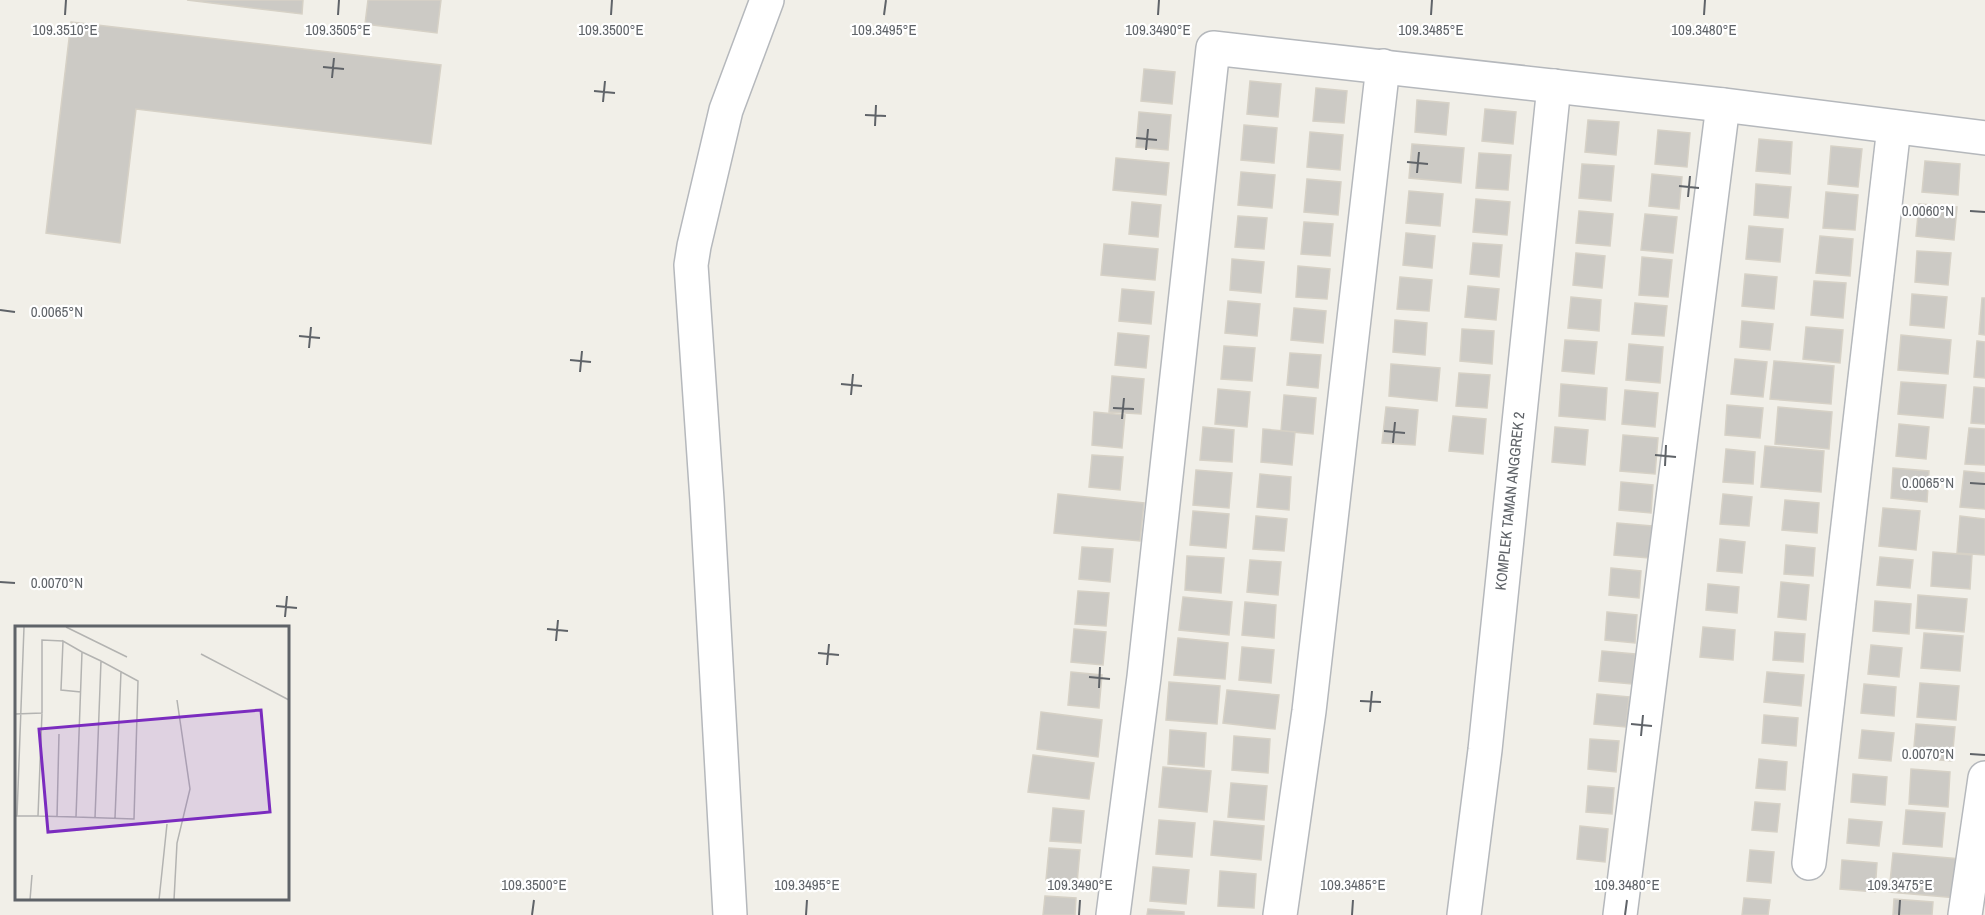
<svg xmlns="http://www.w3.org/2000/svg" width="1985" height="915" font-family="'Archivo Narrow',sans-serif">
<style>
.building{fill:#cccac5;stroke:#d6d1c6;stroke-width:1.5}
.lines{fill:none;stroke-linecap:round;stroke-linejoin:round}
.minor-casing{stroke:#b5b8bc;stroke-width:36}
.minor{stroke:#fff;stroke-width:33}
.ticks{fill:none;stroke:#5f6368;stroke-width:2}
.labels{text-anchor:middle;stroke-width:4.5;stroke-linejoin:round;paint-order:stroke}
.street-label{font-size:15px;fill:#5f6368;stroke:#fff}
.inset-road{fill:none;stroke:#b3b3b1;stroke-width:1.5}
.view{fill:#7b2cbf;fill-opacity:0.15;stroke:#7b2cbf;stroke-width:3}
.inset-edge{fill:none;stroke:#5f6368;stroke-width:3}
.ticks-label{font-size:15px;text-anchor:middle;fill:#5f6368;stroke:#fff;stroke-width:4.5;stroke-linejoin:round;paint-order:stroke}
</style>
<rect width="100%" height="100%" fill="#f1efe8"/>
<g class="building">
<polygon points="187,0 303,0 302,14"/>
<polygon points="368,0 441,0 437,33 365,24"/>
<polygon points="71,22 441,65 431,144 136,109 120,243 46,233"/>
<polygon points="1144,69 1175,72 1172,104 1141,101"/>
<polygon points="1250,81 1281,84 1278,117 1247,114"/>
<polygon points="1316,88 1347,91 1344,123 1313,121"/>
<polygon points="1417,100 1449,103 1446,135 1415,132"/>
<polygon points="1485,109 1516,112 1513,144 1482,141"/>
<polygon points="1139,112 1171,115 1168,150 1136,147"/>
<polygon points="1588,120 1619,122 1616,155 1585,152"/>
<polygon points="1244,125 1277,128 1274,163 1241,160"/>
<polygon points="1658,130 1690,133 1687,167 1655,164"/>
<polygon points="1310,132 1343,135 1340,170 1307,167"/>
<polygon points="1759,139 1792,142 1790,174 1756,171"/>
<polygon points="1412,144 1464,148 1461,183 1409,178"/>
<polygon points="1831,146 1862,149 1858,187 1828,184"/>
<polygon points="1479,153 1511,155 1508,190 1476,188"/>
<polygon points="1116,158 1169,163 1166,195 1113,190"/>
<polygon points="1925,161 1960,164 1958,195 1922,192"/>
<polygon points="1582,164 1614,166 1611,201 1579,198"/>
<polygon points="1241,172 1275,175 1272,208 1238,205"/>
<polygon points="1652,174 1682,177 1679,209 1649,206"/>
<polygon points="1307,179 1341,182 1338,215 1304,212"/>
<polygon points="1756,184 1791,187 1788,218 1754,215"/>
<polygon points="1409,191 1443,194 1440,226 1406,223"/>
<polygon points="1826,192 1858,195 1855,230 1823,228"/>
<polygon points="1476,199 1510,202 1507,235 1473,232"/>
<polygon points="1132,202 1161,205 1158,237 1129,234"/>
<polygon points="1919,204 1957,207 1954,240 1916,236"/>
<polygon points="1579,211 1613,214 1610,246 1576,243"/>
<polygon points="1645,214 1677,217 1673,253 1641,250"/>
<polygon points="1238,216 1267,218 1264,249 1235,247"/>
<polygon points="1304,222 1333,224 1330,256 1301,254"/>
<polygon points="1749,226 1783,229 1780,262 1746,259"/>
<polygon points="1406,233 1435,236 1432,268 1403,265"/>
<polygon points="1820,236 1853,239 1850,276 1816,273"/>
<polygon points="1473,243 1502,245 1499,277 1470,274"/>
<polygon points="1104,244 1158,249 1155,280 1101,275"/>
<polygon points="1917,251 1951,253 1948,285 1915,282"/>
<polygon points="1576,253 1605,256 1602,288 1573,285"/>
<polygon points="1642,257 1672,260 1668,297 1639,295"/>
<polygon points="1232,259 1264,262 1261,293 1230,290"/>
<polygon points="1298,266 1330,269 1327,299 1296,297"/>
<polygon points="1745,274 1777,277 1774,309 1742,306"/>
<polygon points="1400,277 1432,280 1429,311 1397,309"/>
<polygon points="1814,281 1846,283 1843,318 1811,315"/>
<polygon points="1468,286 1499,289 1496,320 1465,317"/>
<polygon points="1122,289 1154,292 1151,324 1119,321"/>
<polygon points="1912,294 1947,297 1944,328 1910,325"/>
<polygon points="1571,297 1601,300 1599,331 1568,328"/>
<polygon points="1982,298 1985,298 1985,335 1979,334"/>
<polygon points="1228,301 1260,304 1257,336 1225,333"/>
<polygon points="1635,303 1667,306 1664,336 1632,334"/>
<polygon points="1294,308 1326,311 1323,343 1291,340"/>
<polygon points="1395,320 1427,323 1425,355 1393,352"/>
<polygon points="1742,321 1773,324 1770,350 1740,347"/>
<polygon points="1806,327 1843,330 1840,363 1803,359"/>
<polygon points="1462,329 1494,331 1492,364 1460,361"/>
<polygon points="1118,333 1149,336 1146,368 1115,365"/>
<polygon points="1901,335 1951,340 1948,374 1898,370"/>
<polygon points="1565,340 1597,342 1594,374 1562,371"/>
<polygon points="1977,341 1985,342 1985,378 1974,377"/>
<polygon points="1629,344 1663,347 1660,383 1626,380"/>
<polygon points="1224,346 1255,348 1252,381 1221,379"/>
<polygon points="1290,353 1321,355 1318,388 1287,385"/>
<polygon points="1735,359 1767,362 1763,397 1731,394"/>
<polygon points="1774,361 1834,366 1831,404 1770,399"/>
<polygon points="1391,364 1440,368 1437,401 1389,396"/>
<polygon points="1459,373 1490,375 1487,408 1456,406"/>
<polygon points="1112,376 1144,379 1141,414 1109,412"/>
<polygon points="1901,382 1946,385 1943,418 1898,414"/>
<polygon points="1561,384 1607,388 1605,420 1559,416"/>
<polygon points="1974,387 1985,388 1985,424 1971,423"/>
<polygon points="1218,389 1250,392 1247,427 1215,424"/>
<polygon points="1625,390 1658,393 1655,427 1622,424"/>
<polygon points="1284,395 1316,398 1313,434 1281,431"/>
<polygon points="1727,405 1763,408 1760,438 1725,435"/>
<polygon points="1386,407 1418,410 1415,445 1382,443"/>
<polygon points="1778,407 1832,412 1829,449 1775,444"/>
<polygon points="1094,412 1125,415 1122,448 1092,445"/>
<polygon points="1453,416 1486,419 1483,454 1449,451"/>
<polygon points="1899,424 1929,427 1926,459 1896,456"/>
<polygon points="1203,427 1234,430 1232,462 1200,460"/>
<polygon points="1555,427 1588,430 1585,465 1552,462"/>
<polygon points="1969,428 1985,429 1985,465 1965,464"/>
<polygon points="1263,429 1295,432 1292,465 1261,462"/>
<polygon points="1623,435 1658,438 1655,474 1620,471"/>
<polygon points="1765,446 1824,451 1821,492 1761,487"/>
<polygon points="1726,449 1755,452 1753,484 1723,482"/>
<polygon points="1092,455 1123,457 1120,490 1089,487"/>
<polygon points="1893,468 1929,471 1927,502 1891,498"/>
<polygon points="1196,470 1232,473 1229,508 1193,505"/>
<polygon points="1964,471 1985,473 1985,509 1960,507"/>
<polygon points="1260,474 1291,477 1289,510 1257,507"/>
<polygon points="1621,482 1653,485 1651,513 1619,510"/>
<polygon points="1058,494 1144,503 1140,541 1054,533"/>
<polygon points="1723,494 1752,497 1749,526 1720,524"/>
<polygon points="1785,500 1819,503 1817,533 1782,530"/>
<polygon points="1883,508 1920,511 1916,550 1879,546"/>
<polygon points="1193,511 1229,514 1226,548 1190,545"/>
<polygon points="1256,516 1287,519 1284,551 1253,549"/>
<polygon points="1960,516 1985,519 1985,555 1957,553"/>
<polygon points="1617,523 1652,526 1649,558 1614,555"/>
<polygon points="1720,539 1745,542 1742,573 1717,571"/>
<polygon points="1786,545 1815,548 1813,576 1784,574"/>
<polygon points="1082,547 1113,549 1110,582 1079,579"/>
<polygon points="1933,552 1972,555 1970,589 1931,586"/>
<polygon points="1187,556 1224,558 1221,593 1185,590"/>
<polygon points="1880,557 1913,560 1910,588 1877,585"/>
<polygon points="1250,560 1281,562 1278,595 1247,592"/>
<polygon points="1611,568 1641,571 1639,598 1609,595"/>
<polygon points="1781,582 1809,585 1806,620 1778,617"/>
<polygon points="1708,584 1739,587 1737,613 1706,610"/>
<polygon points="1078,591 1109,593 1106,626 1075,624"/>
<polygon points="1918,595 1967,599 1964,632 1916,628"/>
<polygon points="1183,597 1232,602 1229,635 1179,630"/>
<polygon points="1875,601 1911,604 1909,634 1873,631"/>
<polygon points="1245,602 1276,605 1274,638 1242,635"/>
<polygon points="1607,612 1637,615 1635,643 1605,640"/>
<polygon points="1703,627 1735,630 1733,660 1700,657"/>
<polygon points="1074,629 1106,632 1103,665 1071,662"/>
<polygon points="1775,632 1805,634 1803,662 1773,660"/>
<polygon points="1924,633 1963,636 1960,671 1921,668"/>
<polygon points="1178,638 1228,643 1225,679 1174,675"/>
<polygon points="1871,645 1902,648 1899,677 1868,674"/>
<polygon points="1242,647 1274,650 1271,683 1239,680"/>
<polygon points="1602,651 1635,654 1632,684 1599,681"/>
<polygon points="1071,672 1102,675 1099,708 1068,705"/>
<polygon points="1767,672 1804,675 1801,706 1764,702"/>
<polygon points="1169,682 1220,686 1217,724 1166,720"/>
<polygon points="1920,683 1959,686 1956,720 1917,717"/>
<polygon points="1864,684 1896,687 1894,716 1861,713"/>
<polygon points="1227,690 1279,695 1275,729 1223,723"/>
<polygon points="1597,694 1629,697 1626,727 1594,724"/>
<polygon points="1041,712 1102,720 1098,757 1037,749"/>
<polygon points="1764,715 1798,718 1796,746 1762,743"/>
<polygon points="1916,724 1955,727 1952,761 1913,758"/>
<polygon points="1170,730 1206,733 1204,767 1168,764"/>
<polygon points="1862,730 1894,733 1891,761 1859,758"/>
<polygon points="1234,736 1270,739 1268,773 1232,770"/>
<polygon points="1590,739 1619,741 1616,772 1588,769"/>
<polygon points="1033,755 1094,763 1089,799 1028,792"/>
<polygon points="1759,759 1787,762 1785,790 1756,788"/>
<polygon points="1163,767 1211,771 1207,812 1159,807"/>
<polygon points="1911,769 1950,772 1948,807 1909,804"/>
<polygon points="1853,774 1887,777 1885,805 1851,802"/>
<polygon points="1231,783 1267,786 1264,820 1228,817"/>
<polygon points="1588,786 1614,788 1612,814 1586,812"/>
<polygon points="1755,802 1780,804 1777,832 1752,830"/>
<polygon points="1053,808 1084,811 1081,843 1050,841"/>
<polygon points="1906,810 1945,813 1942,847 1903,844"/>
<polygon points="1849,819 1882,822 1879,846 1847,843"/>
<polygon points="1159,820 1195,823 1192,857 1156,854"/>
<polygon points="1214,821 1264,826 1261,860 1211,855"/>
<polygon points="1580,826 1608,829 1605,862 1577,859"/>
<polygon points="1049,848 1080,850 1077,883 1046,880"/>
<polygon points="1750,850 1774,852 1771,883 1747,881"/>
<polygon points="1893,853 1961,859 1957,898 1889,892"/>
<polygon points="1842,860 1877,863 1875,892 1840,889"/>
<polygon points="1153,867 1189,870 1186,904 1150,901"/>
<polygon points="1220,871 1256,874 1254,908 1218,906"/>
<polygon points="1045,896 1076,898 1075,915 1043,915"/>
<polygon points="1744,898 1770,900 1768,915 1742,915"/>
<polygon points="1894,899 1933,902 1932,915 1893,915"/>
<polygon points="1148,909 1184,912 1184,915 1147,915"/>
</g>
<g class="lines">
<g class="minor-casing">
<g id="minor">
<polyline points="1809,863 1894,127"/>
<polyline points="730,915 707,500 691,265 694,246 726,110 767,0"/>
<polyline points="1113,915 1144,677 1213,48 1723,105 1985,138"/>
<polyline points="1280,915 1309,711 1383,66"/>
<polyline points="1464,915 1485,750 1554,86"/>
<polyline points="1620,915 1723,105"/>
<polyline points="1965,915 1985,778"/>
</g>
</g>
<use href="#minor" class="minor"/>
</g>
<path class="ticks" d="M65 15 66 0M338 15 339 0M611 15 612 0M884 15 886 0M1158 15 1159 0M1431 15 1432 0M1704 15 1705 0M323 67 344 69M332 78 334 58M594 91 615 93M603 102 605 81M865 115 886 116M875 126 876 105M1136 138 1157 140M1146 150 1148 129M1407 162 1428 164M1417 173 1419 152M1679 186 1699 188M1688 197 1690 176M1970 211 1985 212M0 310 15 312M299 336 320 338M309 348 311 327M570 360 591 362M580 372 582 351M841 384 862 386M851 395 853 374M1113 408 1134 409M1122 419 1124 398M1384 431 1405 433M1393 443 1395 422M1655 455 1676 457M1665 466 1666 445M1970 483 1985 484M0 582 15 583M276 606 297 608M285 617 287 596M547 629 568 631M556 641 558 620M818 653 839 655M827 665 829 644M1089 677 1110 679M1099 688 1100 667M1360 701 1381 702M1370 712 1372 691M1631 724 1652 726M1641 736 1643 715M1970 754 1985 755M532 915 534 900M806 915 807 900M1079 915 1080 900M1352 915 1353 900M1625 915 1627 900M1899 915 1900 900"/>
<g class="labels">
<g class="street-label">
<text transform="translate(1510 501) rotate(-84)" y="5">KOMPLEK TAMAN ANGGREK 2</text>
</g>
</g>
<g transform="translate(15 626)">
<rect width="274" height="274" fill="#f1efe8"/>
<path class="inset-road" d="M51 1 112 31M186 28 274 74M66 66 46 64 48 15 67 26M0 88 27 87V14L48 15M0 190H23L61 191 119 193 123 55 86 35 80 192M2 190 9 1M23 190 27 87M42 191 44 108M61 191 67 26 86 35M100 192 106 45M15 274 17 249M144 274 152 198M159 274 162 217 175 163 162 74"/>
<path class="view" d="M246 84 255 186 33 206 24 103Z"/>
<rect width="274" height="274" class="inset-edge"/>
</g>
<g class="ticks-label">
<text x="65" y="35">109.3510°E</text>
<text x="338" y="35">109.3505°E</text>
<text x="611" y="35">109.3500°E</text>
<text x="884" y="35">109.3495°E</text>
<text x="1158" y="35">109.3490°E</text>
<text x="1431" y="35">109.3485°E</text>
<text x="1704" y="35">109.3480°E</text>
<text x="1928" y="216">0.0060°N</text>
<text x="57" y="317">0.0065°N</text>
<text x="1928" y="488">0.0065°N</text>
<text x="57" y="588">0.0070°N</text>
<text x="1928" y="759">0.0070°N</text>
<text x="534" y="890">109.3500°E</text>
<text x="807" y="890">109.3495°E</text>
<text x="1080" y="890">109.3490°E</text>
<text x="1353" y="890">109.3485°E</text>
<text x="1627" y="890">109.3480°E</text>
<text x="1900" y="890">109.3475°E</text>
</g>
</svg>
